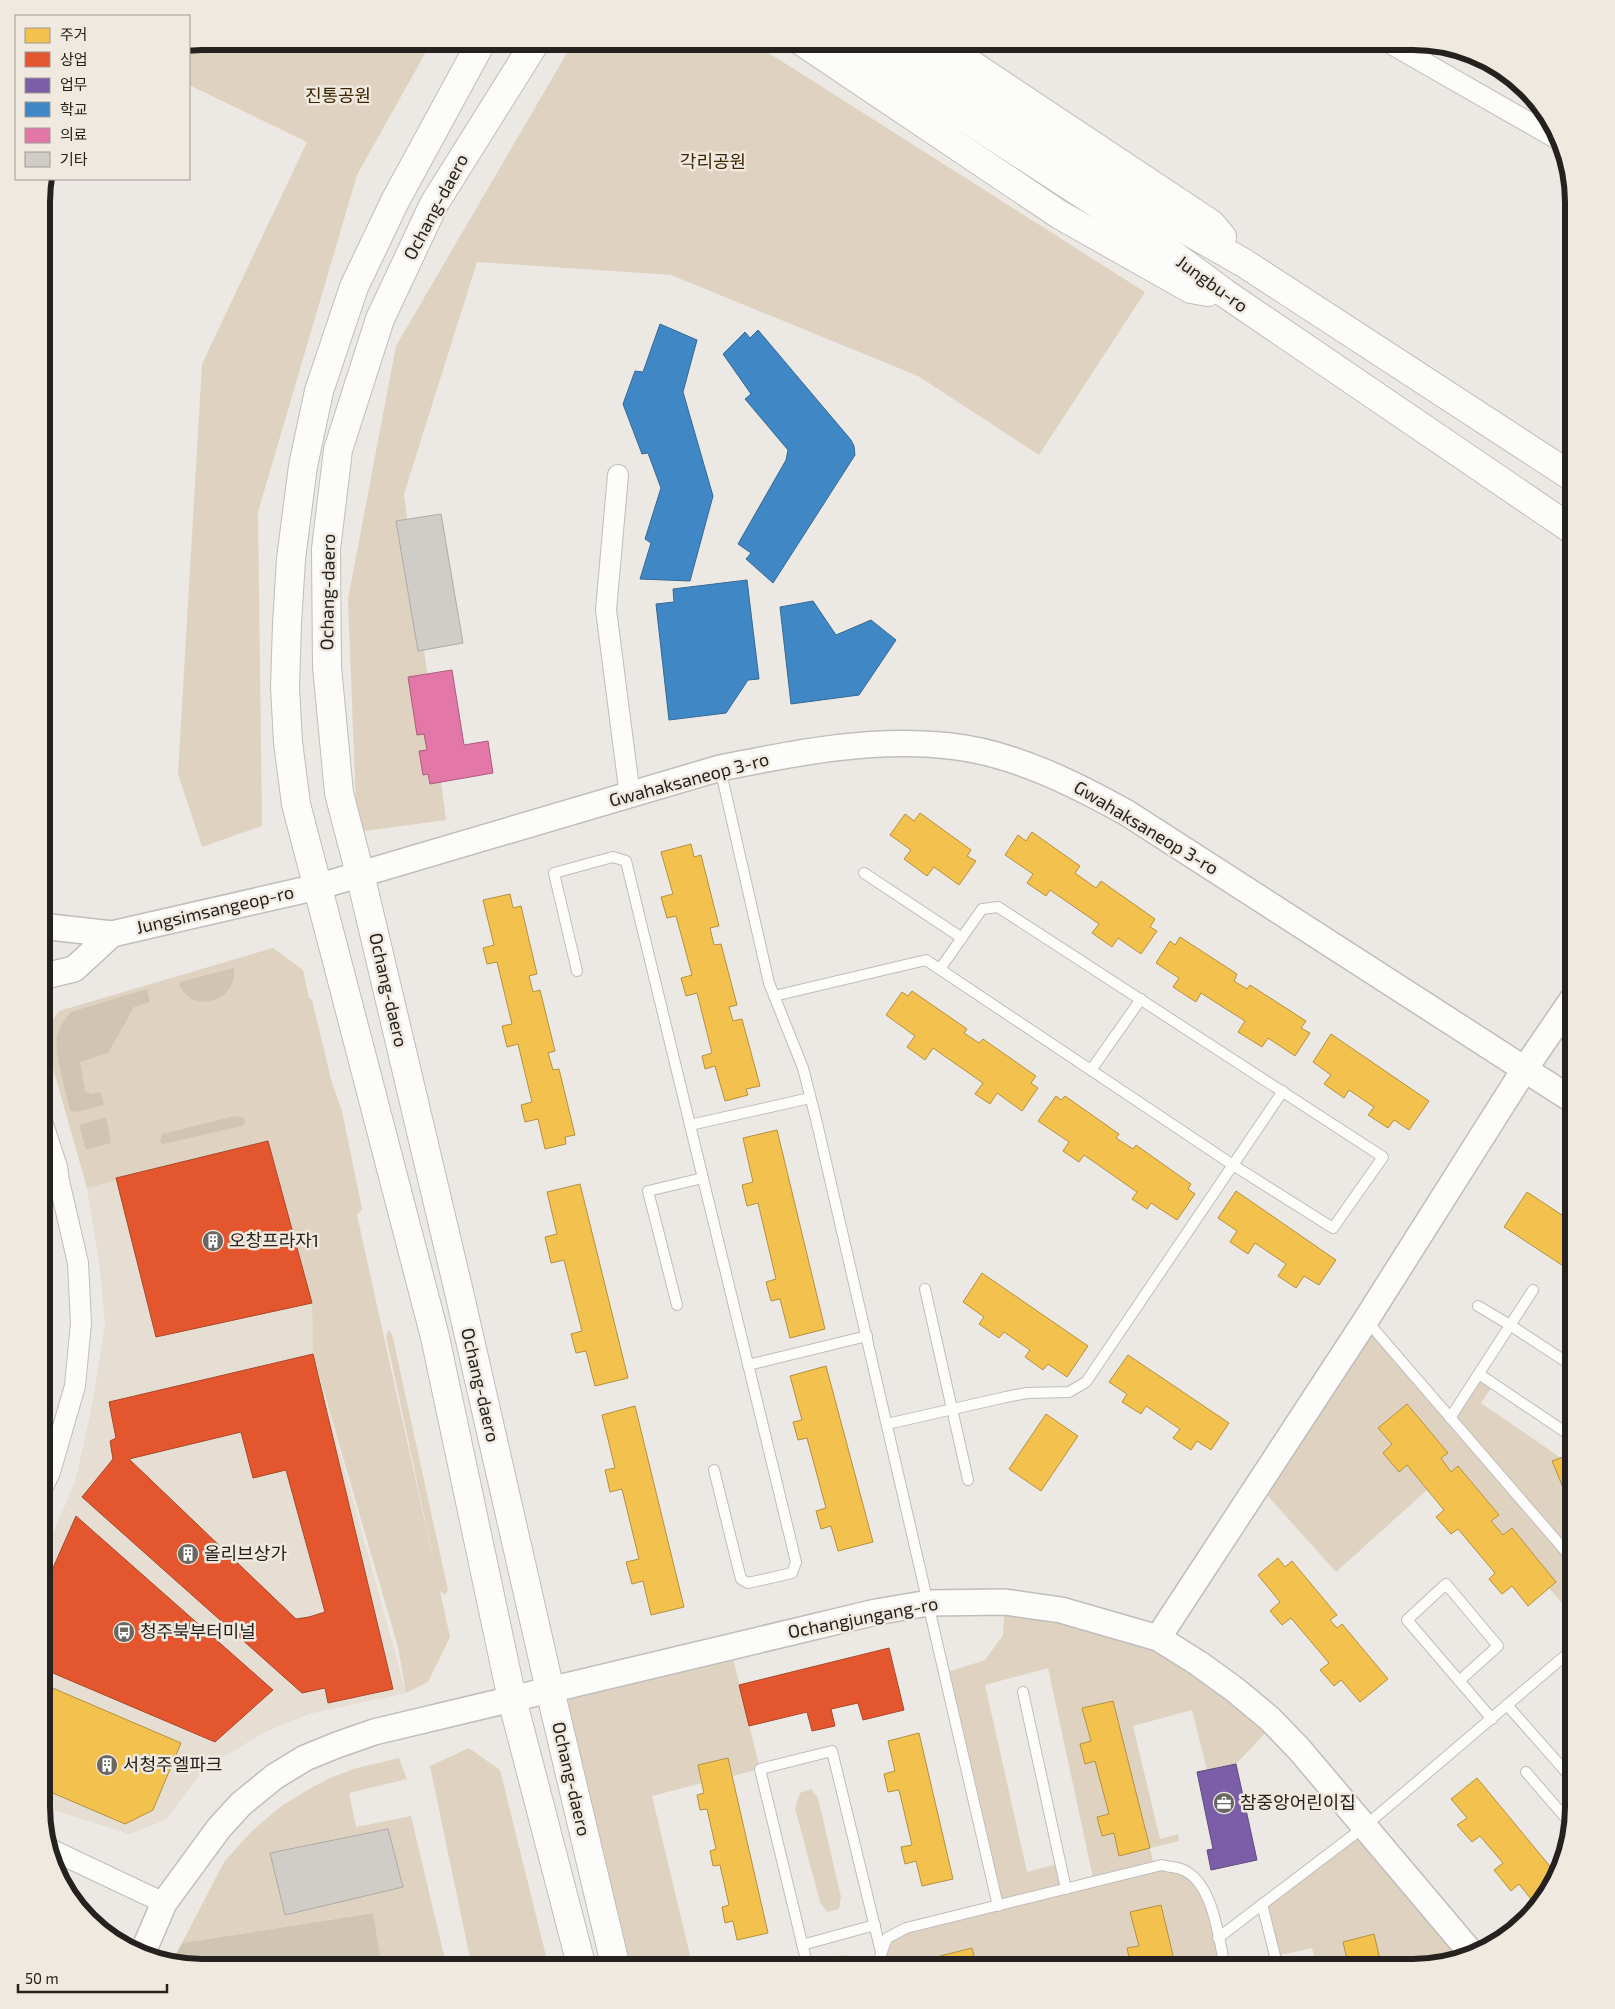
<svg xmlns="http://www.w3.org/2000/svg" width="1615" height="2009" font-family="'Exo 2','Noto Sans KR',sans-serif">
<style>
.built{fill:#e6ded3}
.green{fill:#dfd2c1;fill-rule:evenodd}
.forest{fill:#d0c4b2}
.homes{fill:#f2c14e;stroke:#b49140}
.shops{fill:#e4572e;stroke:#aa4729;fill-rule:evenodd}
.offices{fill:#7b5ea7;stroke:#614c7e}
.schools{fill:#3f88c5;stroke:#376993}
.health{fill:#e377a8;stroke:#aa5d7f}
.building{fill:#d0cdc9;stroke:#aeaba8}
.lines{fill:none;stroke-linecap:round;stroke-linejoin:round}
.service-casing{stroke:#c0bdba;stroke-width:12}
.minor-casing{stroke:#c0bdba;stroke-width:22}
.tertiary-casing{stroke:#c0bdba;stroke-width:28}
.secondary-casing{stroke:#c0bdba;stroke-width:30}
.service{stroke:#fcfcfb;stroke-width:10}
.minor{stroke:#fcfcfb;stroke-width:20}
.tertiary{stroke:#fcfcfb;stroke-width:25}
.secondary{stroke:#fcfcfb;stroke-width:28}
.labels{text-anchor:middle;stroke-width:5;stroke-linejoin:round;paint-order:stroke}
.park-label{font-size:18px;fill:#3c2600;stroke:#f0e9e0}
.street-label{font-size:18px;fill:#24211e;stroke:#f0e9e0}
.poi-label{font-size:18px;fill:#24211e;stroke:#f0e9e0;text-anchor:start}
.rim{fill:none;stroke:#24211e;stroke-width:6}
</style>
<rect width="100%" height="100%" fill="#ece8e4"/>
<g class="built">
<polygon points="268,1141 312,1303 313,1354 406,1693 309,1714 263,1733 203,1770 166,1820 129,1834 41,1806 41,1561 75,1482 93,1401 105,1323 99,1262 87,1188"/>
<polygon points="41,1274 46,1335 41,1372"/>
</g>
<g class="green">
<polygon points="202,41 432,41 357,175 258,512 262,826 202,847 178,774 202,364 307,142 189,85 189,44"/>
<polygon points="574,41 750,41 1145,292 1039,455 918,376 671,275 477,262 404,494 446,820 357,832 348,599 396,346"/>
<polygon points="273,948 303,970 309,998 312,1000 332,1083 342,1111 362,1209 357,1215 438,1581 386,1336 388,1330 392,1334 448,1590 445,1595 440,1591 450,1637 428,1682 406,1693 398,1647 313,1354 312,1303 268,1141 87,1188 43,1033 59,1011"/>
<polygon points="1366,1320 1450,1418 1479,1374 1494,1384 1481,1403 1561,1458 1574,1446 1574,1617 1549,1588 1556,1582 1512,1529 1503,1535 1491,1521 1499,1515 1458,1466 1451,1472 1441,1458 1447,1452 1407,1404 1392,1444 1383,1453 1399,1472 1407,1465 1427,1490 1336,1572 1258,1485"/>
<path d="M1005 1602 1158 1638 1274 1724 1236 1764 1207 1770 1192 1710 1133 1726 1160 1839 1178 1834 1179 1841 1150 1848 1154 1867 1162 1865 1198 1881 1225 1968H1176L1161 1905 1139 1946 1127 1949 1131 1967 1142 1965 1143 1968H977L972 1948 940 1956 943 1968H876L887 1938 998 1905 945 1673 985 1660 1003 1635ZM1048 1668 1094 1882 1067 1889 1061 1863 1027 1872 985 1685Z"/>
<polygon points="730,1646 760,1769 733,1776 728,1758 699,1765 702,1783 652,1796 693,1968 618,1968 550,1691"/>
<polygon points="469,1748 500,1770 549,1968 472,1968 430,1766"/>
<polygon points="399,1758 407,1779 349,1793 356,1827 411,1816 447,1968 382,1968 372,1913 182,1943 224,1862 250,1833 280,1807 302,1793 330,1778 357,1768"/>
<polygon points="811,1789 818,1798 841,1897 839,1909 827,1912 820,1902 795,1808 800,1793"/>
<polygon points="1364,1827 1465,1959 1414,1968 1317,1968 1312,1948 1275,1956 1262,1904"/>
<polygon points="846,1955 855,1960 857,1968 835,1968 836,1956"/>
</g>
<g class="forest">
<path d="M234 968C239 1002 188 1016 179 982Z"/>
<path d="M147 989 150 1002 134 1007 108 1053 80 1062 85 1091 91 1094 101 1092 104 1105 76 1112 70 1111C66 1091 54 1054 57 1036 59 1027 65 1019 71 1012Z"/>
<polygon points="235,1116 244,1118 245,1122 242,1126 163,1144 160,1142 162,1134"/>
<polygon points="106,1117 111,1143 86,1150 79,1125"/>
<polygon points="373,1913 382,1968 201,1968 173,1960 182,1943"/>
</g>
<g class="homes">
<polygon points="920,813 971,850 967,856 976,861 959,885 934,867 927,876 904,859 911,850 890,835 905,814 914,821"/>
<polygon points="1032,832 1080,866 1075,873 1096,888 1101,881 1155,919 1150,927 1157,931 1141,954 1118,938 1112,947 1092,933 1099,924 1050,890 1046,896 1027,883 1033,874 1005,855 1018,835 1026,841"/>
<polygon points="691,844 694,857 701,855 719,926 710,928 714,945 721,944 737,1005 729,1007 733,1021 742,1019 760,1086 746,1089 748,1095 725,1101 715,1066 705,1069 702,1056 712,1053 697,993 686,996 681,978 692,975 676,916 667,918 661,897 673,894 661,852"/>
<polygon points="510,894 513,908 521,906 537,974 529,976 533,992 540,990 555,1051 548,1053 553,1070 559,1069 575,1135 565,1137 566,1144 545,1149 538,1119 525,1122 521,1105 532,1102 518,1044 507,1047 502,1026 512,1024 497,962 487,964 483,948 494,945 483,900"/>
<polygon points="1180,937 1237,974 1234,981 1247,989 1250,985 1306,1021 1301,1028 1310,1033 1295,1056 1268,1038 1262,1047 1238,1032 1245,1021 1201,993 1196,1002 1173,987 1179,978 1156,963 1170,941 1175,945"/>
<polygon points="912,991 967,1029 964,1033 979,1043 983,1039 1036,1076 1031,1083 1038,1088 1022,1111 997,1093 990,1104 975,1094 983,1083 933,1048 925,1060 907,1047 915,1036 886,1015 902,992 908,996"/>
<polygon points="1331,1034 1429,1101 1409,1130 1394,1120 1388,1128 1368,1115 1374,1107 1349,1090 1344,1098 1324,1084 1331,1075 1313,1062"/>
<polygon points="1056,1096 1061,1100 1065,1096 1119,1134 1116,1138 1133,1149 1136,1145 1191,1184 1188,1189 1195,1194 1177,1220 1151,1203 1147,1209 1132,1199 1137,1192 1084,1155 1079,1162 1063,1151 1069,1142 1038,1121"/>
<polygon points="777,1130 825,1329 790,1338 780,1299 771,1301 766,1282 776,1279 758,1203 747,1206 742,1185 753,1182 743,1138"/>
<polygon points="580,1184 628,1378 595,1386 586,1351 576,1353 571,1334 582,1331 564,1260 551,1263 545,1237 557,1234 547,1192"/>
<polygon points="1236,1191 1336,1260 1319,1285 1304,1276 1296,1288 1278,1276 1286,1264 1255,1243 1248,1254 1230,1242 1237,1231 1218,1218"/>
<polygon points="1527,1192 1574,1223 1574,1273 1504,1227"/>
<polygon points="982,1273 1088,1346 1067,1377 1048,1364 1043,1370 1025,1357 1030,1350 1004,1332 999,1338 979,1324 984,1317 963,1302"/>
<polygon points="1128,1355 1229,1423 1211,1450 1197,1441 1191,1450 1173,1438 1180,1429 1146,1406 1141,1414 1122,1402 1127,1394 1109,1382"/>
<polygon points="826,1366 873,1542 838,1551 831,1526 821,1529 816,1511 826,1508 807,1438 798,1440 793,1422 802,1420 790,1376"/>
<polygon points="1407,1404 1448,1453 1441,1458 1451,1472 1458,1466 1499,1515 1491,1521 1503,1535 1512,1528 1556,1582 1528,1606 1512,1586 1502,1594 1489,1579 1495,1573 1458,1529 1451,1534 1436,1517 1444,1510 1407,1465 1399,1472 1383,1453 1392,1444 1378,1428"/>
<polygon points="635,1406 684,1607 651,1615 643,1581 632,1584 626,1562 639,1559 622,1489 610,1492 605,1470 615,1468 602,1415"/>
<polygon points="1046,1414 1078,1436 1041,1491 1009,1469"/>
<polygon points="1574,1453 1574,1507 1569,1502 1552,1461"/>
<polygon points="1278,1558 1285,1567 1292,1561 1337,1615 1330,1620 1337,1628 1342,1624 1388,1679 1360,1702 1341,1680 1334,1686 1320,1670 1329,1663 1291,1618 1282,1625 1270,1611 1280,1602 1258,1575"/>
<polygon points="41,1683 181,1743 153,1810 125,1824 41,1788"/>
<polygon points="1113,1701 1150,1848 1119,1856 1114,1833 1102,1836 1097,1817 1109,1814 1095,1761 1085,1764 1080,1744 1091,1741 1082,1708"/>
<polygon points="919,1733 953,1879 922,1886 916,1861 905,1864 901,1847 912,1845 899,1790 888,1792 884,1774 895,1771 888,1741"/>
<polygon points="728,1758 768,1933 737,1940 733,1921 725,1923 722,1907 729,1905 720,1865 713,1866 710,1851 716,1849 707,1809 700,1810 697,1795 704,1793 698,1765"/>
<polygon points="1477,1778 1558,1876 1535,1904 1519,1884 1511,1891 1494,1870 1503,1863 1480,1836 1472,1842 1457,1825 1467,1818 1451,1799"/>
<polygon points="1161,1905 1176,1968 1143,1968 1142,1965 1131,1967 1127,1948 1139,1946 1130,1912"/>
<polygon points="1374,1934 1382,1968 1349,1968 1343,1942"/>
<polygon points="972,1948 977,1968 943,1968 940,1956"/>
</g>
<g class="shops">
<polygon points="268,1141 312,1303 156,1337 116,1178"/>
<path d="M313 1354 393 1689 328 1703 325 1688 302 1693 82 1497 113 1459 110 1441 116 1438 109 1402ZM241 1432 253 1478 286 1470 325 1612 309 1617 296 1619 129 1459Z"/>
<polygon points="76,1516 273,1690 215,1742 41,1668 41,1595"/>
<polygon points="889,1648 904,1710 863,1720 858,1703 831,1709 835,1726 812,1731 807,1712 749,1726 739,1685"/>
</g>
<polygon class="offices" points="1236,1764 1257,1860 1211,1870 1207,1850 1213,1849 1197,1772"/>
<g class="schools">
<polygon points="660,324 697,340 683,392 713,496 690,581 640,579 651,543 645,539 661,488 648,453 642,454 623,404 635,371 643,372"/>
<polygon points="758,330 851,440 854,446 855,455 773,583 746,559 751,553 738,544 786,460 788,450 745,399 751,394 723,354 745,332 750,338"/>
<polygon points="747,580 759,679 748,680 726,713 669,720 656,604 674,602 673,589"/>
<polygon points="813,601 836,635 871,620 896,640 859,695 791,704 780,607"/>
</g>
<polygon class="health" points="452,670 464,745 488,741 493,773 430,784 428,774 423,775 419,751 427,750 424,734 417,735 408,677"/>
<g class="building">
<polygon points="441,514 463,643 418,651 396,521"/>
<polygon points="388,1829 403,1887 285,1915 270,1853"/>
</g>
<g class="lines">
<g class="service-casing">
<g id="service">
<polyline points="720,768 769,983 803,1068 816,1119 998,1906"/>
<polyline points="864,873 962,938"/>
<polyline points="577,971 554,873 613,857 626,861 796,1562 792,1573 748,1583 741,1579 714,1470"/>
<polyline points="774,996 926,960 1233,1165 1333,1228 1383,1157 998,907 982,909 940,969"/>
<polyline points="1091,1070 1141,999"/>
<polyline points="690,1125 810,1098"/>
<polyline points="925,1289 968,1480"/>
<polyline points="677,1305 648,1191 703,1178"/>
<polyline points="1478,1306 1510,1325 1574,1367"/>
<polyline points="1366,1320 1574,1561"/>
<polyline points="748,1365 867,1336"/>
<polyline points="1479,1374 1574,1438"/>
<polyline points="1450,1418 1533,1290"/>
<polyline points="887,1424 1006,1397 1027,1393 1069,1392 1086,1382 1283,1091"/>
<polyline points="1459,1681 1498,1646 1446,1584 1407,1620 1492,1719"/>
<polyline points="1023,1692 1066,1889"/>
<polyline points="1507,1705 1574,1781"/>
<polyline points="1526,1772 1570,1823"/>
<polyline points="1262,1904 1278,1968"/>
<polyline points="1218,1938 1364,1827 1574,1648"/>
<polyline points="802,1945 875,1925"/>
<polyline points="808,1968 760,1769 832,1751 881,1952"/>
<path d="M876 1968 887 1938 906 1928 1162 1865C1168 1867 1176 1867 1181 1869 1213 1880 1219 1939 1225 1968"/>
</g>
</g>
<g class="minor-casing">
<g id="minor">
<polyline points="1388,42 1561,141"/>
<polyline points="1419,59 1426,42"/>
<polyline points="618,475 606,610 630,796"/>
<polyline points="41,1491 50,1472 75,1386 81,1323 78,1263 59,1181 57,1167 41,1118"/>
<polyline points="48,1848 164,1903"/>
</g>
</g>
<g class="tertiary-casing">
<g id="tertiary">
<path d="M112 934 317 887 720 768C795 753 873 737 950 746 1013 753 1073 783 1127 813L1574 1101"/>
<polyline points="41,977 74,969 112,934 41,926"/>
<polyline points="1158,1638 1366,1320 1524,1070 1574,997"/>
<polyline points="143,1952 164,1903 219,1828 241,1804 274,1777 305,1758 337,1745 374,1732 876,1612 929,1603 1005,1602 1061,1610 1158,1638 1198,1663 1234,1689 1269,1718 1299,1749 1473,1955"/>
</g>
</g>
<g class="secondary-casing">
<g id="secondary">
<polyline points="482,41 395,201 354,287 319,391 303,466 291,559 287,624 285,687 288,742 296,804 435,1337 512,1699 582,1968"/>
<polyline points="536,41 434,204 380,319 338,450 326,549 327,667 339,793 360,874 459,1292 550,1690 616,1968"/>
<polyline points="801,41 1060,215 1191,289 1208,292"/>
<polyline points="847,41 1153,240 1226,294 1574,531"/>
<polyline points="891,41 1158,214 1244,263 1574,478"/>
<polyline points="936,41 1211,224 1222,237"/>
</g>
</g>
<use href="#service" class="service"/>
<use href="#minor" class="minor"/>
<use href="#tertiary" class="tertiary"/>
<use href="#secondary" class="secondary"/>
</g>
<defs>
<g id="building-disc" transform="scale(1.125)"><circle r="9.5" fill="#6a6763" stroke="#f0e9e0"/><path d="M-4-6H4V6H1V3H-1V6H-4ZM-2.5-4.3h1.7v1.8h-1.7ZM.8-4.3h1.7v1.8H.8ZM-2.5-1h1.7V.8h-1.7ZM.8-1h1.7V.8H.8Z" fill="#fff"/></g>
<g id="bus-disc" transform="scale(1.125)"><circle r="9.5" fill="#6a6763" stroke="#f0e9e0"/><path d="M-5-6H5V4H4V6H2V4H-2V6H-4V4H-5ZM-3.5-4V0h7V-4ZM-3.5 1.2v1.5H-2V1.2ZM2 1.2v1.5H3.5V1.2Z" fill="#fff"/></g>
<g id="office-disc" transform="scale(1.125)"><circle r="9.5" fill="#6a6763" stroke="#f0e9e0"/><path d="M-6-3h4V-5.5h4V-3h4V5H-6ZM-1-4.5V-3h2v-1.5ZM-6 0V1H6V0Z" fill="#fff"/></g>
</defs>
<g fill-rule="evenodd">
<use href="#building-disc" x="213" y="1241"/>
<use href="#building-disc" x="188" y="1554"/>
<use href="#bus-disc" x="124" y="1632"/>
<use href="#building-disc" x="107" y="1765"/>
<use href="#office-disc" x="1224" y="1803"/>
</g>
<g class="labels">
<g class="park-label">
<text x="338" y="102">진통공원</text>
<text x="713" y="168">각리공원</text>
</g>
<g class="street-label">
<text transform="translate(436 207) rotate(-62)" y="6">Ochang-daero</text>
<text transform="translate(1212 284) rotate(36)" y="6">Jungbu-ro</text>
<text transform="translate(328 592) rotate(-89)" y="6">Ochang-daero</text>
<text transform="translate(689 780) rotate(-15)" y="6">Gwahaksaneop 3-ro</text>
<text transform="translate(1146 828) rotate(31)" y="6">Gwahaksaneop 3-ro</text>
<text transform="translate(215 910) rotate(-13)" y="6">Jungsimsangeop-ro</text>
<text transform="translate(388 990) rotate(77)" y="6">Ochang-daero</text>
<text transform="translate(480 1385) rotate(77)" y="6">Ochang-daero</text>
<text transform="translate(863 1618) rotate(-11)" y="6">Ochangjungang-ro</text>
<text transform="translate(571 1779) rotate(77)" y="6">Ochang-daero</text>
</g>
<g class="poi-label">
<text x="229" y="1247">오창프라자1</text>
<text x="204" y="1560">올리브상가</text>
<text x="140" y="1638">청주북부터미널</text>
<text x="123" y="1771">서청주엘파크</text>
<text x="1240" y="1809">참중앙어린이집</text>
</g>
</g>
<path d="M0 0H1615V2009H0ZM202 50H1413A152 152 0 0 1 1565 202V1807A152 152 0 0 1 1413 1959H202A152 152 0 0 1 50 1807V202A152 152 0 0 1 202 50Z" fill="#f0e9e0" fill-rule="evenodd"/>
<path class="rim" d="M202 50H1413A152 152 0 0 1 1565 202V1807A152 152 0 0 1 1413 1959H202A152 152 0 0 1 50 1807V202A152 152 0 0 1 202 50Z"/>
<rect x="15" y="15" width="175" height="165" fill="#f0e9e0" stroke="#9e9992"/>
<rect x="25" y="28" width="25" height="15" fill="#f2c14e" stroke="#9e9992"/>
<text x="60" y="40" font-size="15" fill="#24211e">주거</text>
<rect x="25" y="52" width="25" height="15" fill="#e4572e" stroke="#9e9992"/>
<text x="60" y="65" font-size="15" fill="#24211e">상업</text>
<rect x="25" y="78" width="25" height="15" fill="#7b5ea7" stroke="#9e9992"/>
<text x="60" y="90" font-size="15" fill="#24211e">업무</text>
<rect x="25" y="102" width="25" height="15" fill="#3f88c5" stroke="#9e9992"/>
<text x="60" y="115" font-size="15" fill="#24211e">학교</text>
<rect x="25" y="128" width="25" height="15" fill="#e377a8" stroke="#9e9992"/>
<text x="60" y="140" font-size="15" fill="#24211e">의료</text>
<rect x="25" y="152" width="25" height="15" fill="#d0cdc9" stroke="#9e9992"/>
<text x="60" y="165" font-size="15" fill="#24211e">기타</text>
<path d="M18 1984v8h149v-8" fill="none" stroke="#24211e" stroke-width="2.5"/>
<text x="25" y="1984" font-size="15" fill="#24211e" stroke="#f0e9e0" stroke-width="4" paint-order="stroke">50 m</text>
</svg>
